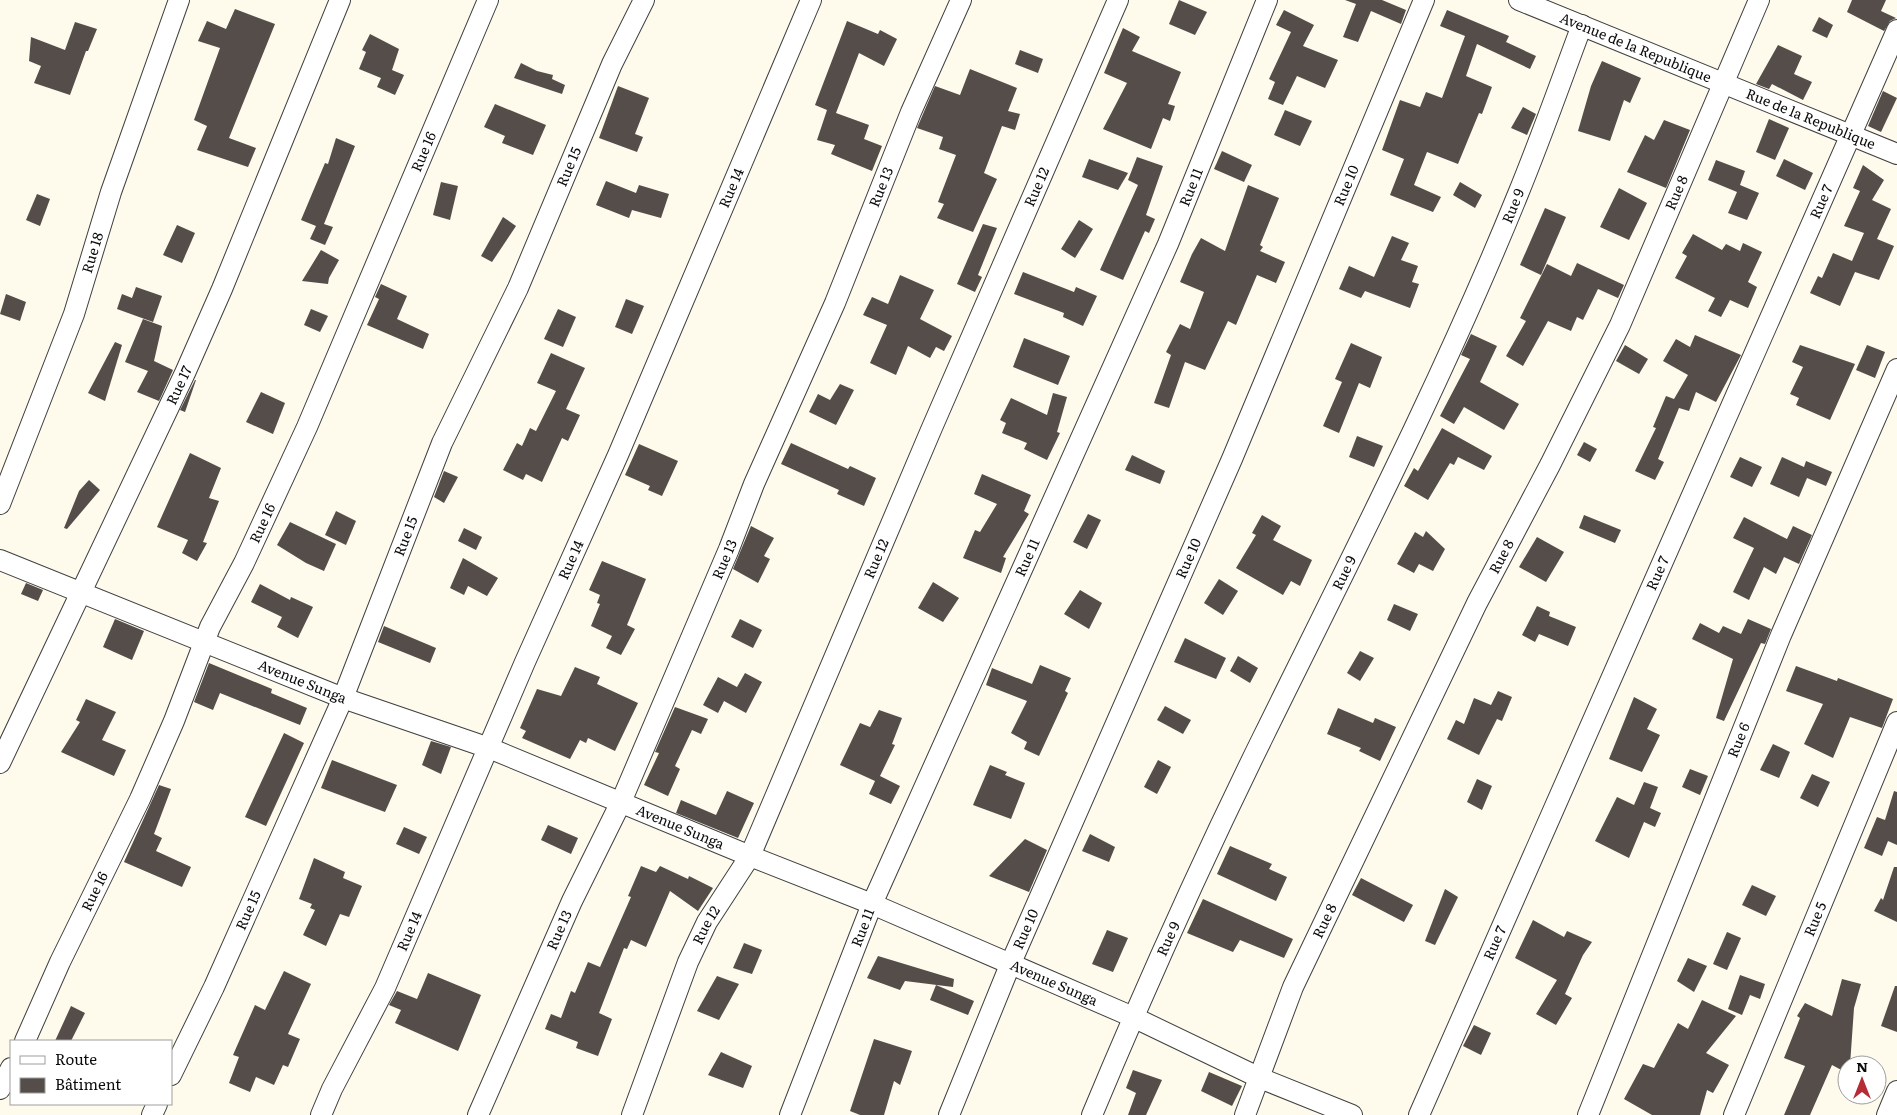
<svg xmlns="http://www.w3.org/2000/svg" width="1897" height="1115" font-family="Literata,serif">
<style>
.building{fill:#544d49}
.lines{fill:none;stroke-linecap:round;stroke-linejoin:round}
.minor-casing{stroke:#3f3f3f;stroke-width:22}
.minor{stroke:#fff;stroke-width:20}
.labels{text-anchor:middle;stroke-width:5;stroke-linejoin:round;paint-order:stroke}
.street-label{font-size:14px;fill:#0c0c0c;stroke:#fff}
</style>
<rect width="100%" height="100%" fill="#fefaec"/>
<g class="building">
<polygon points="1179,0 1207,12 1195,35 1169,24"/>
<polygon points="1345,0 1382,0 1406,10 1401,24 1371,11 1358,42 1343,37 1356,4"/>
<polygon points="1852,0 1886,0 1881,11 1896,18 1890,21 1884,31 1847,12"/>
<polygon points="235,9 275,24 229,138 256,148 248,167 197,150 207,126 194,120 220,48 198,41 207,21 226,29"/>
<polygon points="1284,10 1314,25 1303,46 1338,60 1325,88 1297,76 1283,105 1268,99 1275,82 1269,79 1291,32 1276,25"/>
<polygon points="1447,10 1509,36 1506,42 1536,56 1530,69 1477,44 1466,76 1492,87 1482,114 1479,113 1458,164 1427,152 1414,185 1441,197 1433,212 1390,195 1404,159 1382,150 1400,100 1420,107 1426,92 1442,98 1465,36 1440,26"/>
<polygon points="1819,17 1833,25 1827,38 1812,31"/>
<polygon points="847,21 878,34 880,30 897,39 884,66 859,53 836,113 869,125 864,139 882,146 872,171 831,154 835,145 817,140 827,110 815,105"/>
<polygon points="75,22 97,29 88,51 86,51 70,95 34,83 41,66 29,61 31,37 65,50"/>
<polygon points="1123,28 1140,37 1132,51 1181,72 1168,104 1175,106 1170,121 1163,118 1151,149 1103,129 1127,83 1104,73"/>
<polygon points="370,34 399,49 392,70 404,75 395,95 377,87 381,78 359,69 366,52 362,50"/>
<polygon points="1778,45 1802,56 1794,74 1812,82 1803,100 1772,84 1769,89 1756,84"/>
<polygon points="1020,50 1043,59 1038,73 1015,64"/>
<polygon points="1602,61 1641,78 1630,103 1624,100 1610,141 1578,131 1591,86"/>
<polygon points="521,63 537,71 553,75 552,79 565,85 562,94 514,78"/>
<polygon points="970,69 1017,88 1008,111 1020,114 1015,130 1002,126 984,173 997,179 973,232 937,218 944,204 938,202 956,155 939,149 943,137 917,128 935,86 960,95"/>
<polygon points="618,86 649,98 635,134 643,137 637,152 599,138"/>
<polygon points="1883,91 1897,98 1881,132 1868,126"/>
<polygon points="495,104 546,125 533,155 502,143 505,136 484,127"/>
<polygon points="1523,107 1536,114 1527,135 1511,128"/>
<polygon points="1285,110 1312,121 1300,146 1274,135"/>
<polygon points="1769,119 1789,128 1775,160 1756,152"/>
<polygon points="1664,120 1690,130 1666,188 1627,172 1645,135 1654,140"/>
<polygon points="336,138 355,146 324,224 333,227 325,245 310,239 316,226 301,220 325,163 328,164"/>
<polygon points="1222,151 1252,165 1244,182 1214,169"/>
<polygon points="1137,157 1163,166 1146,215 1155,219 1149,233 1145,231 1123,280 1100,270 1138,185 1128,180"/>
<polygon points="1089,159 1128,173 1118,190 1082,177"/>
<polygon points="1784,159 1813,173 1805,190 1776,176"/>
<polygon points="1716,160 1745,171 1740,185 1759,193 1747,220 1728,213 1737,192 1708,180"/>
<polygon points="1863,165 1884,180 1872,200 1891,209 1877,239 1894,246 1879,280 1855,272 1840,306 1810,293 1818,276 1822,278 1833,253 1852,261 1864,233 1844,226 1860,191 1853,188"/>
<polygon points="606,181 636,193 639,185 669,194 661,218 632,210 629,218 596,205"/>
<polygon points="441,182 458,186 450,220 433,215"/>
<polygon points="1460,182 1482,195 1475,208 1453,195"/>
<polygon points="1248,185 1279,198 1260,245 1263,247 1260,251 1285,262 1276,283 1257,275 1236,325 1228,321 1205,370 1185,362 1169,408 1154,403 1171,355 1166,352 1180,324 1190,329 1204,292 1180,282 1192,254 1201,238 1225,251"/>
<polygon points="1619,188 1647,203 1629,240 1600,227"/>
<polygon points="37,194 50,199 40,226 26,220"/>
<polygon points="1545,208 1566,217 1541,275 1520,265"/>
<polygon points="503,217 516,226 492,262 481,256"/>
<polygon points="1079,220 1093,229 1075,258 1061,249"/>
<polygon points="983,224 997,228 978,275 982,277 975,292 957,284"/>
<polygon points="177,225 195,233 182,263 163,255"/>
<polygon points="1693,234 1722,250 1726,244 1740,251 1743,243 1762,252 1748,282 1757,287 1748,308 1730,300 1721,317 1708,311 1715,298 1675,278 1687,256 1682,253"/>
<polygon points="1392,236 1409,243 1401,260 1418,266 1412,282 1419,284 1410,308 1365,291 1361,298 1339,289 1349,266 1374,277"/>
<polygon points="321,250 339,260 329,278 328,284 302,281"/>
<polygon points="1577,263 1624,285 1618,298 1598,289 1583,320 1577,317 1571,331 1548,321 1523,366 1506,356 1526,321 1520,318 1547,264 1571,276"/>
<polygon points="1023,272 1074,292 1076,287 1097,296 1083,326 1063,317 1064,313 1014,294"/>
<polygon points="900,275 934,290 920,319 952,336 944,351 936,347 930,358 908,346 896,375 870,363 887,325 863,315 872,297 888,304"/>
<polygon points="381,284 407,296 397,319 429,334 423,349 367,325 379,299 375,297"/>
<polygon points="136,287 162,296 153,322 117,309 122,294 132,298"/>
<polygon points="6,294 26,302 20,321 0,314"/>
<polygon points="626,299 644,306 632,334 615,327"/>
<polygon points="311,309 328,316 320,332 304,325"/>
<polygon points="558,309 576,317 563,347 544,339"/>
<polygon points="143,319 162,326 154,361 173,370 159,401 137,392 148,371 125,362"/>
<polygon points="1471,334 1497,346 1480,382 1519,404 1504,430 1464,407 1454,424 1440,416 1470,359 1461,355"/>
<polygon points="1695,335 1741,355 1716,402 1696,392 1689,411 1679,408 1658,459 1664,462 1655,480 1635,471 1656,428 1653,427 1666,396 1674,399 1688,375 1663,361 1676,339 1690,347"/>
<polygon points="1024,338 1070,356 1058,385 1013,367"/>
<polygon points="115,342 122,345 105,401 88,393"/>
<polygon points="1351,343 1382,357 1370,388 1359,383 1339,433 1323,426 1342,382 1335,379"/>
<polygon points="1625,345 1648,359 1639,374 1616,361"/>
<polygon points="1800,345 1855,364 1830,420 1796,405 1799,398 1790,394 1803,367 1792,362"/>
<polygon points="1867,345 1885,352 1875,378 1856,370"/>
<polygon points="551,353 585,368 566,409 580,415 568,441 562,438 542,482 526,474 523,480 503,470 517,443 522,446 530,428 536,431 556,391 537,383"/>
<polygon points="195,380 196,380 185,412 180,410"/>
<polygon points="840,384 854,390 836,425 809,412 818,394 830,400"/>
<polygon points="261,392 285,403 273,434 246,422"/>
<polygon points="1053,393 1067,397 1057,432 1060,433 1047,460 1024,449 1027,443 1002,433 1006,423 1000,420 1011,398 1047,415"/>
<polygon points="1442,428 1492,456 1484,470 1458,457 1454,465 1450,463 1428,500 1404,486 1414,468 1418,471"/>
<polygon points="1357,436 1383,446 1374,467 1349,457"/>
<polygon points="1584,442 1597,449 1590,462 1577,455"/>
<polygon points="791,443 848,469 850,466 876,478 864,506 837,494 839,490 781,464"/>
<polygon points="639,444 678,461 662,496 648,490 650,486 625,475"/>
<polygon points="190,453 221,468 209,498 219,501 203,542 207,543 197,561 182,553 188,540 157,527"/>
<polygon points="1132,455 1165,471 1160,484 1125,470"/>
<polygon points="1740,457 1762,467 1752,487 1730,477"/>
<polygon points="1782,457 1804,467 1806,461 1832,472 1826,486 1807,478 1799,497 1770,484"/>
<polygon points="444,471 458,477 444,503 434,497"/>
<polygon points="982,474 1031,495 1024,511 1029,514 1003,557 1006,558 1001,573 963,558 975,530 980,532 997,504 974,494"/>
<polygon points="89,480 100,490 67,529 64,528 79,491"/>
<polygon points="336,511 356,521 346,545 325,535"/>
<polygon points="1088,514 1101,520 1087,549 1073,542"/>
<polygon points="1262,515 1281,526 1273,540 1312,560 1300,586 1291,581 1283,595 1236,568 1256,535 1252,533"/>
<polygon points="1584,515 1621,530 1615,543 1579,528"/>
<polygon points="1744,517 1787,539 1793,526 1812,535 1799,564 1784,557 1776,574 1764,567 1749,600 1733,592 1754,548 1733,538"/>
<polygon points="290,522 336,544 324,571 306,563 277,545"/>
<polygon points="751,526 774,538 764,556 770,559 758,583 733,569"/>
<polygon points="464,528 482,537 476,550 458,541"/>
<polygon points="1426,531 1445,549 1433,571 1419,564 1414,573 1397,564 1415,532 1423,537"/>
<polygon points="1537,537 1564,552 1546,582 1519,567"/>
<polygon points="463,558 498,578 487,596 468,586 464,595 450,588"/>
<polygon points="602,561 646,579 627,625 635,629 621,655 606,648 612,636 591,626 600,604 597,603 600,595 589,590"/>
<polygon points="1219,579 1238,591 1223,615 1204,603"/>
<polygon points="933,582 959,598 943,622 918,608"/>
<polygon points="26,583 43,590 38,601 21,594"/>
<polygon points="260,584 290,600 291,597 313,607 298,638 277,627 282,617 251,602"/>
<polygon points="1080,590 1102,603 1089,629 1064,614"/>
<polygon points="1394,604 1418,614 1410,631 1387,620"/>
<polygon points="1537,606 1550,612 1549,616 1576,627 1568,646 1539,634 1535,642 1522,635"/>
<polygon points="115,619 144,631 132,660 103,647"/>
<polygon points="740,619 762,630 753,648 731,637"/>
<polygon points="1748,619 1771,629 1765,644 1761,643 1724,721 1716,718 1733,659 1692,639 1700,623 1719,633 1723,626 1741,634"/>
<polygon points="384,626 436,648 430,663 378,642"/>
<polygon points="1185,638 1226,658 1216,679 1174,662"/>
<polygon points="1360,651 1374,658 1360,681 1347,673"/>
<polygon points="1238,656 1258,668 1250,683 1230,671"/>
<polygon points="209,663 272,689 271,693 307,708 300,725 220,693 213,710 194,702"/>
<polygon points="1040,665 1071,678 1065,691 1068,693 1039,756 1024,749 1027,742 1011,733 1027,701 986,685 992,668 1032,684"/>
<polygon points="1796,666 1837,681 1838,678 1893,699 1882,728 1850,717 1833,758 1804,744 1823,704 1786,691"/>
<polygon points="575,667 600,677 597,684 638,703 615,751 588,738 586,743 580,740 570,759 522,738 526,731 520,728 537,689 561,696"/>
<polygon points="745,673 762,682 746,713 724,701 718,713 703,705 718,677 737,687"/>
<polygon points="1498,691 1512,697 1502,721 1497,719 1479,755 1447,739 1456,720 1464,724 1474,698 1491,705"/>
<polygon points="1634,697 1657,709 1647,729 1660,735 1642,772 1609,759"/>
<polygon points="86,699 116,712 102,740 126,750 114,776 61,752 80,722 76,720"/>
<polygon points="1165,706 1191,720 1183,734 1157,720"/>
<polygon points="675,707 708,719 701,734 692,730 675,766 680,769 668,796 644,785 659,753 655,752"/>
<polygon points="1338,708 1373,723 1375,718 1396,727 1380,761 1359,751 1361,748 1327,734"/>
<polygon points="879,710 902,718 892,744 895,745 880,776 900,786 891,804 869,794 875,781 840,765 860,723 870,727"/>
<polygon points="284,733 304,743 266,826 245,817"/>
<polygon points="431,741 451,747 441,774 422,765"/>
<polygon points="1773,744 1790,752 1779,778 1760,770"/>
<polygon points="332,760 397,785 385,812 321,788"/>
<polygon points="1158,760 1171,767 1157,794 1144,787"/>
<polygon points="990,765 1007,772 1005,775 1025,783 1011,819 973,805"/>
<polygon points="1690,769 1708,776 1700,795 1682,787"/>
<polygon points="1812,774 1830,782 1818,807 1800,798"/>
<polygon points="1477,779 1492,786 1482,810 1467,802"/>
<polygon points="1644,782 1658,787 1650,808 1661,813 1655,827 1644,822 1629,858 1595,841 1617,797 1634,805"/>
<polygon points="159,785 171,789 154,834 162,838 156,851 191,867 182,887 124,862"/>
<polygon points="727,791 754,803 738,838 676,813 681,800 716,815"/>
<polygon points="1894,791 1897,792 1897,845 1888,841 1882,856 1864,848 1877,817 1885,820"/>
<polygon points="548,825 578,838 571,854 541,840"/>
<polygon points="404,827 427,837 419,854 396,844"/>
<polygon points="1090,834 1115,847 1109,862 1082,851"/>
<polygon points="1025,839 1047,850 1029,892 989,876"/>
<polygon points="1230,846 1272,864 1269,869 1287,877 1276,901 1217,874"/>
<polygon points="314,858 345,872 343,878 362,886 349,917 340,914 326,946 303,935 315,910 310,908 312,904 299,899"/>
<polygon points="641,866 656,872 660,866 688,879 689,876 713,888 698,911 670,891 646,947 631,940 627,949 624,948 599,1013 612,1019 598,1056 576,1048 578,1042 545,1029 551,1014 561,1018 571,991 575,993 588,962 600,967 631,897 628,896"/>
<polygon points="1894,867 1897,867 1897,922 1874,911 1881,898 1883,900"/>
<polygon points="1361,878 1413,905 1404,922 1352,895"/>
<polygon points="1752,885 1776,896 1766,916 1742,905"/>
<polygon points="1445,889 1458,897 1435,945 1425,941"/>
<polygon points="1203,899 1293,939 1284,958 1240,940 1233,952 1187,933"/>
<polygon points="1533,920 1564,937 1567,931 1592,942 1583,955 1565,994 1572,998 1556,1025 1536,1014 1557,980 1515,958"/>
<polygon points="1107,930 1128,938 1113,972 1092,964"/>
<polygon points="1727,932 1741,938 1727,970 1713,964"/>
<polygon points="744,943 762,950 752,974 733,968"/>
<polygon points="878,956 954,979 953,987 905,981 900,990 867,978"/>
<polygon points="1688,958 1707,966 1694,992 1677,981"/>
<polygon points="284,971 311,984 288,1034 300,1039 288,1067 283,1065 274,1085 256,1077 250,1092 229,1083 239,1057 233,1055 255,1005 265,1010"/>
<polygon points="428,973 481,995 458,1051 395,1023 401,1010 389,1005 397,991 417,999"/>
<polygon points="1740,975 1765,984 1760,999 1750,995 1742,1015 1728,1009"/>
<polygon points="717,976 739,984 719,1020 697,1011"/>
<polygon points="1842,979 1861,984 1854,1008 1850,1065 1847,1065 1847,1073 1832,1065 1810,1115 1784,1115 1805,1066 1784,1058 1800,1018 1797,1016 1805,1003 1832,1016"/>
<polygon points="936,985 974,1001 968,1015 930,1000"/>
<polygon points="1895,986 1897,986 1897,1032 1881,1026"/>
<polygon points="1702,1000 1736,1016 1706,1053 1729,1065 1713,1093 1707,1090 1700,1115 1652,1115 1624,1099 1643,1064 1654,1068 1678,1023 1688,1029"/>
<polygon points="71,1006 85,1013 71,1041 55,1041"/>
<polygon points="1474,1025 1491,1033 1481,1055 1463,1046"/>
<polygon points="874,1039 912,1051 900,1085 894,1081 884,1115 860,1115 850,1111"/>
<polygon points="721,1052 752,1066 743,1088 708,1075"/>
<polygon points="1133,1070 1162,1080 1146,1115 1128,1115 1136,1093 1126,1088"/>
<polygon points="1209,1072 1242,1086 1232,1106 1201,1091"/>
</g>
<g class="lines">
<g class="minor-casing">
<g id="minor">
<path id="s1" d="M1519 0 1897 154"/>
<path id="s2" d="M0 504 74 314 111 192 179 0"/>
<path id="s3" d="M0 560 343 698 489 748 750 856 872 904 1133 1017 1260 1078 1352 1115"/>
<path id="s4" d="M0 763 185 373 222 289 340 0"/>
<path id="s5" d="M25 1041 60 962 140 799 174 721 210 627 244 563 307 427 488 0"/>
<path id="s6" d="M171 1075 214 987 343 698 442 443 518 288 612 64 644 0"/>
<polyline points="0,1089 11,1068"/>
<polyline points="152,1115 157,1104"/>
<path id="s7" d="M321 1115 332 1089 385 988 525 662 618 455 811 0"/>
<path id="s8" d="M478 1115 572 901 621 802 729 549 754 484 835 303 911 112 961 0"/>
<path id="s9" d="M632 1115 688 962 707 922 750 856 931 430 1118 0"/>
<path id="s10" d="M790 1115 872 904 1168 244 1267 0"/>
<path id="s11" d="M949 1115 1010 965 1232 459 1424 0"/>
<path id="s12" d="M1092 1115C1145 988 1202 861 1263 737 1351 558 1443 379 1518 194 1541 138 1561 81 1582 25"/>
<path id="s13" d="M1245 1115 1293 987 1477 603 1550 465 1620 325 1759 0"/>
<path id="s14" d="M1419 1115 1897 30"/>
<path id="s15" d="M1588 1115 1781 635 1897 369"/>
<path id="s16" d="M1734 1115 1897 722"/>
<polyline points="1887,1115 1897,1091"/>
</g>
</g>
<use href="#minor" class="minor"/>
</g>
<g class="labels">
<g class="street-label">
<text dy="5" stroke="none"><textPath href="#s1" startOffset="126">Avenue de la Republique</textPath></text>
<text dy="5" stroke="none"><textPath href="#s1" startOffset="315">Rue de la Republique</textPath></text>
<text dy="5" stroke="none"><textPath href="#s5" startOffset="975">Rue 16</textPath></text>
<text dy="5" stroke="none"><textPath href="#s6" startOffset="992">Rue 15</textPath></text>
<text dy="5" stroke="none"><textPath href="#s8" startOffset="1012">Rue 13</textPath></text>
<text dy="5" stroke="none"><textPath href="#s10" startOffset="1011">Rue 11</textPath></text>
<text dy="5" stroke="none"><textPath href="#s11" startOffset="1011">Rue 10</textPath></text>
<text dy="5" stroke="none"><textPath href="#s9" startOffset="1014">Rue 12</textPath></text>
<text dy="5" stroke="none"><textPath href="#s7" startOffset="1014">Rue 14</textPath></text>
<text dy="5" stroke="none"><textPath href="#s13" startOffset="1019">Rue 8</textPath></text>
<text dy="5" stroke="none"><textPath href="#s14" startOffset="998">Rue 7</textPath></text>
<text dy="5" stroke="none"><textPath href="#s12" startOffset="1002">Rue 9</textPath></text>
<text dy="5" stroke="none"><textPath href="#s2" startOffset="268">Rue 18</textPath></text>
<text dy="5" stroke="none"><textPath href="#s4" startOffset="418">Rue 17</textPath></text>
<text dy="5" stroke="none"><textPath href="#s5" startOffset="570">Rue 16</textPath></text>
<text dy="5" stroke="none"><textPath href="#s6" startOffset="588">Rue 15</textPath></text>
<text dy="5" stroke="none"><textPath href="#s10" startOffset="606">Rue 11</textPath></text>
<text dy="5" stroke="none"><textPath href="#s13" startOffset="615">Rue 8</textPath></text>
<text dy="5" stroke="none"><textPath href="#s11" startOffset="606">Rue 10</textPath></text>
<text dy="5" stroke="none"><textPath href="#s9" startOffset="609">Rue 12</textPath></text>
<text dy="5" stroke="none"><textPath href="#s7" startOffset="609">Rue 14</textPath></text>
<text dy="5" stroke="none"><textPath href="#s8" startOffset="608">Rue 13</textPath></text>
<text dy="5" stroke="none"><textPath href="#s12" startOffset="598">Rue 9</textPath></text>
<text dy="5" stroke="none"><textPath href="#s14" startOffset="592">Rue 7</textPath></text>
<text dy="5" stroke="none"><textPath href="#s3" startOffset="326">Avenue Sunga</textPath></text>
<text dy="5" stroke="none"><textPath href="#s15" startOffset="404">Rue 6</textPath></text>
<text dy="5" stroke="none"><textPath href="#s3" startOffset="731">Avenue Sunga</textPath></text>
<text dy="5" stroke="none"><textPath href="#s5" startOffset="165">Rue 16</textPath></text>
<text dy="5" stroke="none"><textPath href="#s6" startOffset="182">Rue 15</textPath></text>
<text dy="5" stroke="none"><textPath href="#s16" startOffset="212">Rue 5</textPath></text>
<text dy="5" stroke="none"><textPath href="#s13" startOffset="210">Rue 8</textPath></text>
<text dy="5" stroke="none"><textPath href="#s9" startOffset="204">Rue 12</textPath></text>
<text dy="5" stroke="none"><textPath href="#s10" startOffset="201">Rue 11</textPath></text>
<text dy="5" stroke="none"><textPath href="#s11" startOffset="201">Rue 10</textPath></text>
<text dy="5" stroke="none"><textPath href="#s8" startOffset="202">Rue 13</textPath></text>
<text dy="5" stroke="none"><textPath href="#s7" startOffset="204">Rue 14</textPath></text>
<text dy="5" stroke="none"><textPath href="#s12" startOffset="192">Rue 9</textPath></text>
<text dy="5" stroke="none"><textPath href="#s14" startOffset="188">Rue 7</textPath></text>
<text dy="5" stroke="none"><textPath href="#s3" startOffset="1136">Avenue Sunga</textPath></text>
</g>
</g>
<rect x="10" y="1040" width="162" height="65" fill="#ffffff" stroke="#9e9e9e"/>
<rect x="20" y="1056" width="25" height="8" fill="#ffffff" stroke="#9e9e9e"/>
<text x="55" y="1065" font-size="15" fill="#0c0c0c">Route</text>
<rect x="20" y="1078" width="25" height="15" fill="#544d49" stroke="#9e9e9e"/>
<text x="55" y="1090" font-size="15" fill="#0c0c0c">Bâtiment</text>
<g transform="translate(1862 1080)"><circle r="24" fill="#ffffff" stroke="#9e9e9e"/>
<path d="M0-4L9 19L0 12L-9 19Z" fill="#b52c37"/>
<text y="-8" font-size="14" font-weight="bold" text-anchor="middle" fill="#0c0c0c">N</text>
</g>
</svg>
